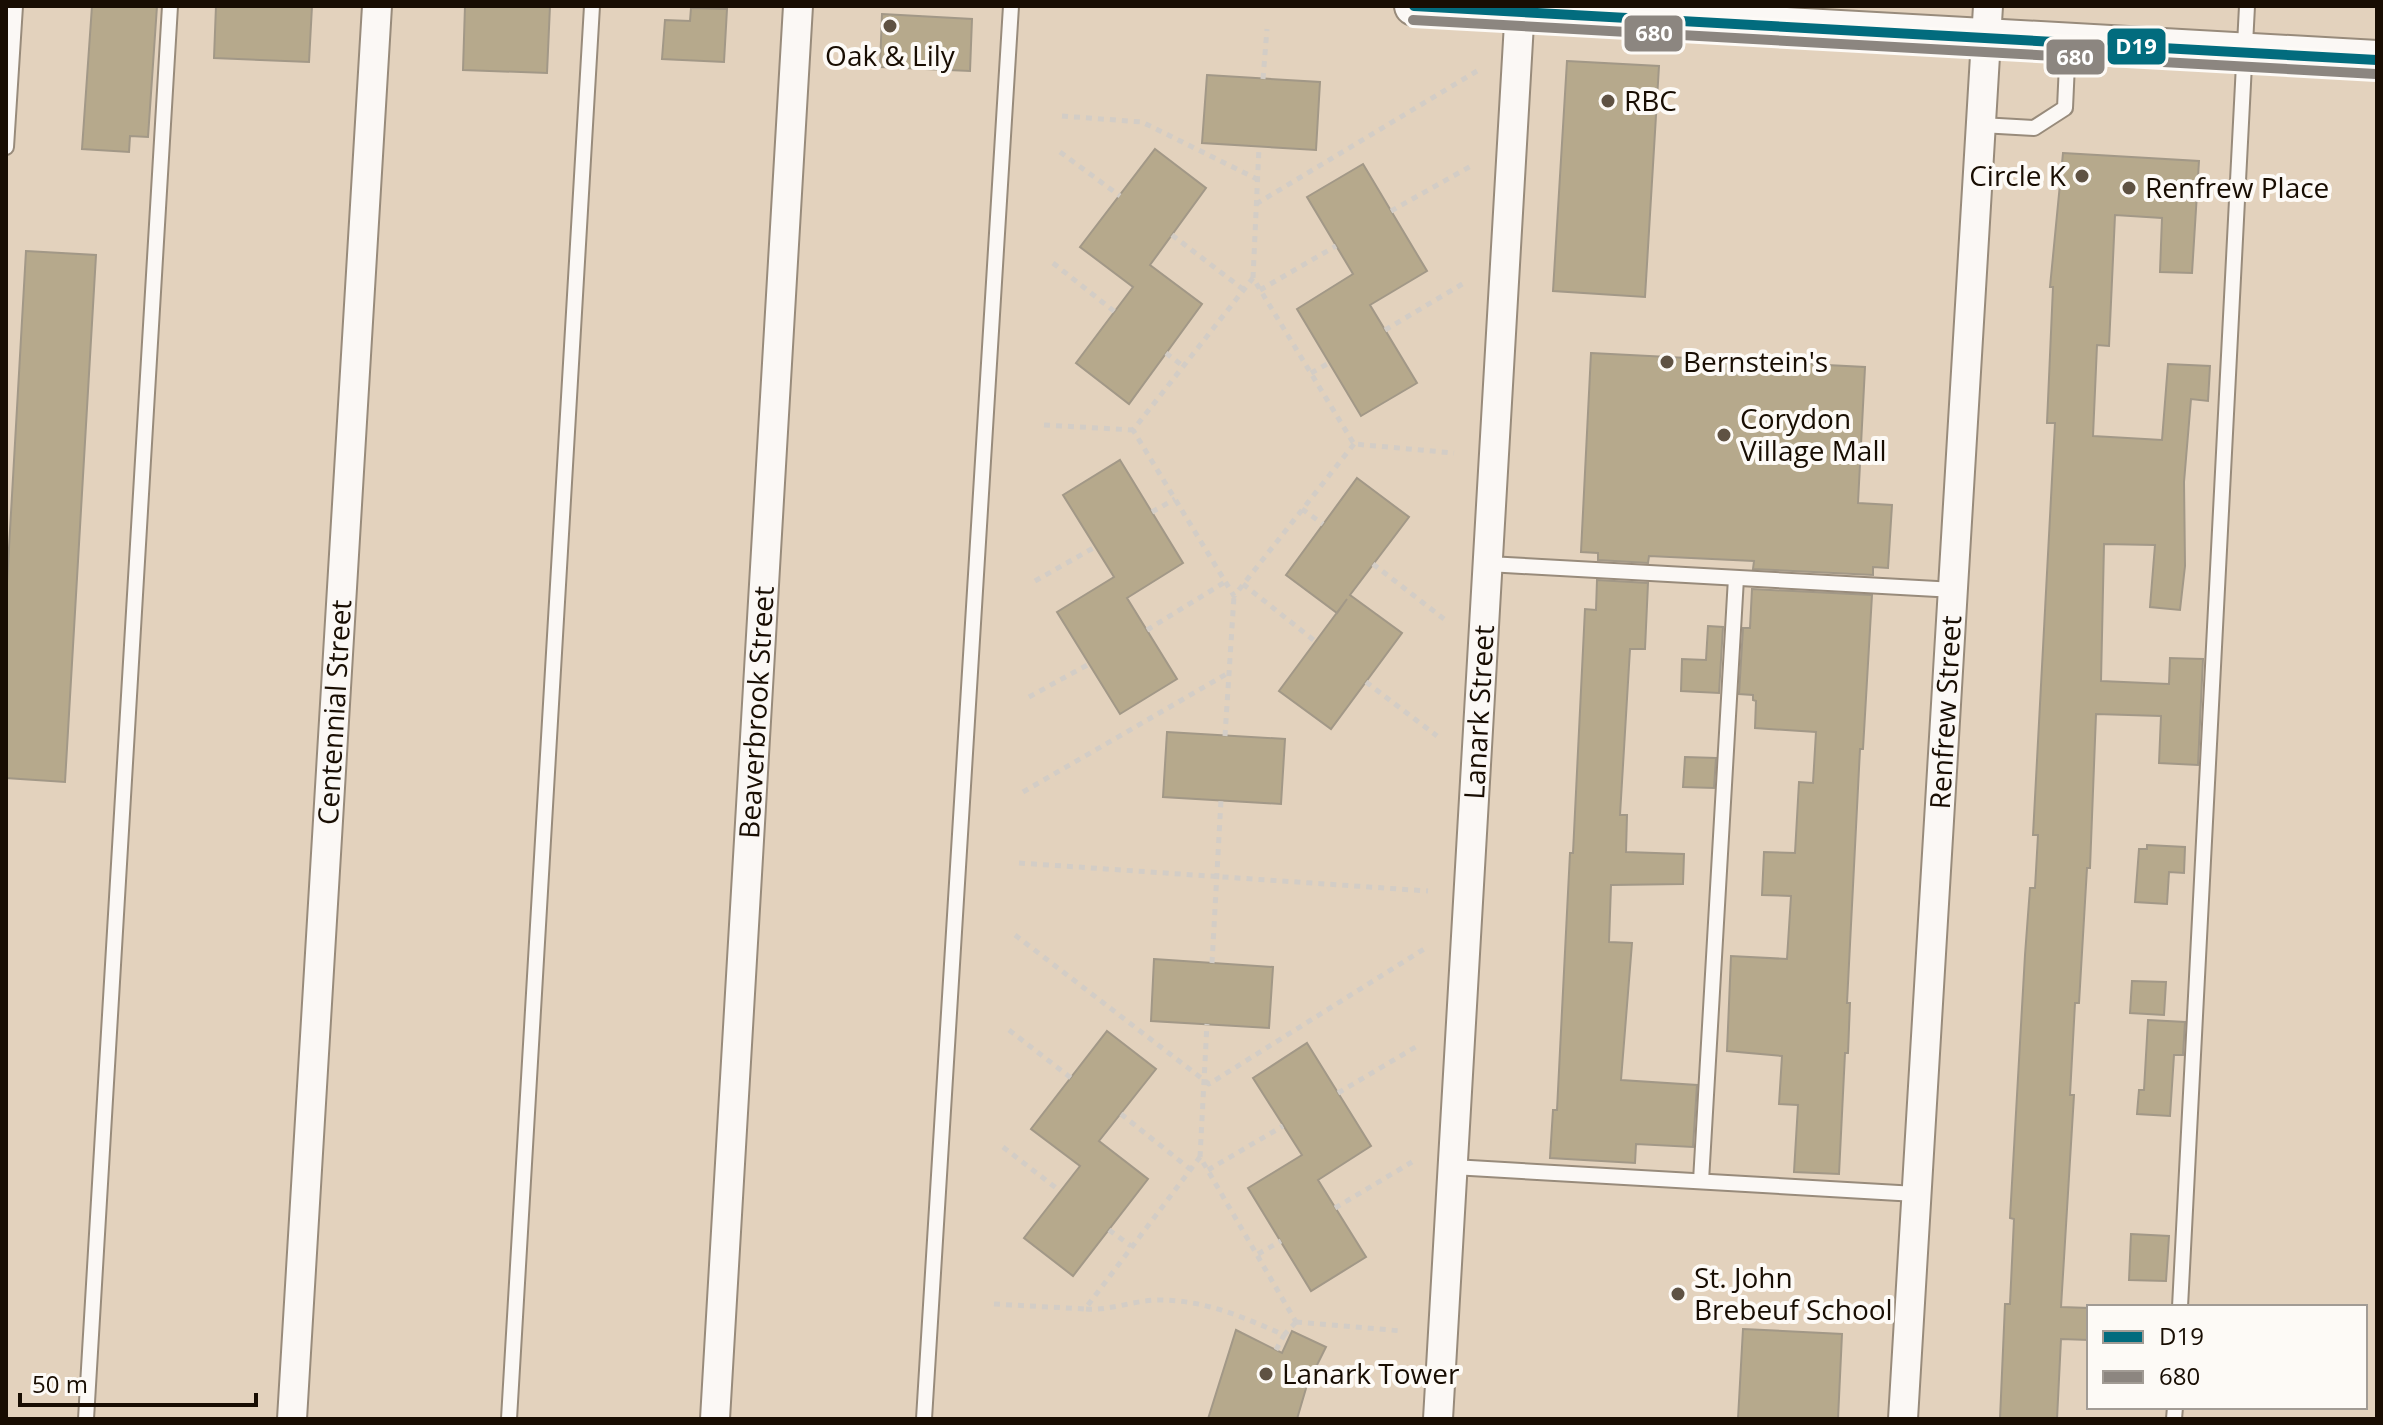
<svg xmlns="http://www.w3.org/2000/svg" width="2383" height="1425" font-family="'Open Sans',sans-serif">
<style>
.building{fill:#b6a98c;stroke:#a29887;stroke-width:2}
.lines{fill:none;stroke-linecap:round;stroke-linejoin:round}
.service-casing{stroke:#988b7b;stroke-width:18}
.minor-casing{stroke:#988b7b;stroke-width:32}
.secondary-casing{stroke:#988b7b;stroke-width:42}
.path{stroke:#d3cdc6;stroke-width:5;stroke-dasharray:6 6;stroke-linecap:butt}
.service{stroke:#fbf8f5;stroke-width:14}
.minor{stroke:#fbf8f5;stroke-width:28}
.secondary{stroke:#fbf8f5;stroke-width:38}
.bus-1-casing{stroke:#fdfaf6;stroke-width:16}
.bus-2-casing{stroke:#fdfaf6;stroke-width:16}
.bus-1{stroke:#026c7e;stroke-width:10}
.bus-2{stroke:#8c8680;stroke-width:10}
.poi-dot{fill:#5f5243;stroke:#fdfaf6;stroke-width:3}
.labels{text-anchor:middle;stroke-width:8;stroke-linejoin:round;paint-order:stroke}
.poi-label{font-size:28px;fill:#180d02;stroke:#fdfaf6;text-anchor:start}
.street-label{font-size:28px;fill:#180d02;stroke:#fdfaf6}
.line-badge{stroke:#fdfaf6;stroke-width:3}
.badge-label{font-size:22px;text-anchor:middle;font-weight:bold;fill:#fff}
</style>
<rect width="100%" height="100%" fill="#e3d2bd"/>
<g class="building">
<polygon points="92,6 157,6 148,137 130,136 129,152 82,149"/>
<polygon points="216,6 312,6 309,62 214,58"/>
<polygon points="465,6 550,6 547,73 463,70"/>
<polygon points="691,8 727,9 724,62 662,59 665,20 690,21"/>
<polygon points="882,14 972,19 970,71 880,67"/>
<polygon points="1567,61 1659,66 1645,297 1553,291"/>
<polygon points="1207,75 1320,82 1316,150 1202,143"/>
<polygon points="1155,149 1206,188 1150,265 1202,304 1129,404 1076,363 1133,287 1080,247"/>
<polygon points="2063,153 2199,161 2192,273 2160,272 2162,218 2115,215 2109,346 2097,345 2093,436 2162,440 2168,364 2210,366 2208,401 2191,399 2184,482 2185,566 2180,610 2150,607 2155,545 2104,544 2101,681 2169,684 2170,658 2203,659 2198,765 2159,763 2161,716 2096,714 2090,868 2087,868 2079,1003 2075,1003 2070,1095 2074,1095 2061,1307 2089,1308 2089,1340 2061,1339 2057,1419 2000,1419 2005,1304 2010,1304 2014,1219 2010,1218 2025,955 2030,888 2035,888 2038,835 2033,835 2055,423 2047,423 2053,287 2050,287"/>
<polygon points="1363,164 1427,271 1370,305 1417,383 1361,416 1297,309 1353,274 1307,197"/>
<polygon points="26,251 96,255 65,782 6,778 6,600"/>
<polygon points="1591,353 1865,367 1858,503 1892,505 1888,568 1873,567 1873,575 1753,569 1754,561 1649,556 1648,563 1598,560 1598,553 1581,552"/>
<polygon points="1120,460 1183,563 1127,598 1177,679 1120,714 1057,612 1114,577 1063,495"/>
<polygon points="1357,478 1409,517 1350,595 1402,633 1331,729 1279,691 1347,599 1337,613 1286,575"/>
<polygon points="1597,580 1648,583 1645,649 1630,649 1620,815 1627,815 1626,852 1684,854 1683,884 1611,885 1609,942 1632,943 1621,1080 1697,1085 1693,1147 1636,1144 1635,1163 1550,1158 1553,1110 1557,1110 1570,853 1573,853 1585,609 1596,610"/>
<polygon points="1752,589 1872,595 1863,749 1860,749 1847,1003 1850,1003 1848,1053 1845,1053 1839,1174 1794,1172 1798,1105 1779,1104 1782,1056 1727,1051 1731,956 1787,959 1791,896 1762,895 1764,852 1795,853 1799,782 1813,783 1816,732 1755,728 1756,701 1753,700 1753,695 1739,694 1743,628 1750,628"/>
<polygon points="1708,626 1723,627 1719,693 1681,691 1682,659 1706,660"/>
<polygon points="1167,732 1285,739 1281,804 1163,797"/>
<polygon points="1685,757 1716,758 1714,788 1683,787"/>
<polygon points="2147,845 2185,847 2184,873 2169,872 2167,904 2135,902 2139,849 2147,849"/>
<polygon points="1154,959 1273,967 1269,1028 1151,1021"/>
<polygon points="2132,981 2166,982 2164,1015 2130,1013"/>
<polygon points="2148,1020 2185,1022 2183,1055 2174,1055 2170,1116 2137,1114 2139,1090 2144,1090"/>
<polygon points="1107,1031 1156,1069 1099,1141 1148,1179 1073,1276 1024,1238 1080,1166 1031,1129"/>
<polygon points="1307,1043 1371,1146 1318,1180 1366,1257 1311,1291 1248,1188 1302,1155 1253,1078"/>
<polygon points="2131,1234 2169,1236 2166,1281 2129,1280"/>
<polygon points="1743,1329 1842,1334 1838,1419 1738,1419"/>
<polygon points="1236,1330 1282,1353 1292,1331 1326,1347 1307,1385 1297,1419 1208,1419"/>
</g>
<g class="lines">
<g class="service-casing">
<g id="service">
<polyline points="1981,125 2034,128 2065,108 2068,42"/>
<polyline points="6,147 15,6"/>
<polyline points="1488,564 1955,590"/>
<polyline points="1453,1167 1916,1194"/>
<polyline points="1701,1181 1736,578"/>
<polyline points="2180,1307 2247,6"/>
<polyline points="86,1419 170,6"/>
<polyline points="509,1419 592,6"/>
<polyline points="924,1419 1011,6"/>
<polyline points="2174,1419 2175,1407"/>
</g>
</g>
<g class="minor-casing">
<g id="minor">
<path id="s1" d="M292 1419 377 6"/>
<path id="s2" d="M715 1419 798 6"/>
<path id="s3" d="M1438 1419 1520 6"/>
<path id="s4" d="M1903 1419 1988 6"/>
</g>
</g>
<g class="secondary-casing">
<polyline id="secondary" points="1414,6 2377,60"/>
</g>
<g class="path">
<polyline points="1263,79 1267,29"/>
<polyline points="1062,116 1142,122 1257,179"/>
<polyline points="1060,152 1120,196"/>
<polyline points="1256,204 1477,71"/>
<polyline points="1391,211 1471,166"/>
<polyline points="1172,235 1244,290"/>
<polyline points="1053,263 1115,312"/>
<polyline points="1253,278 1259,147"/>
<polyline points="1260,290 1336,246"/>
<polyline points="1385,330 1464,283"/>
<polyline points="1166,353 1183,366"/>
<polyline points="1311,373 1329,363"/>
<polyline points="1044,425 1133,430"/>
<polyline points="1354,444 1234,596 1133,430 1253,278 1354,444 1454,453"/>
<polyline points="1302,509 1323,524"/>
<polyline points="1152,512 1175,499"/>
<polyline points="1373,564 1444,619"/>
<polyline points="1035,581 1095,547"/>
<polyline points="1243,584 1316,642"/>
<polyline points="1147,630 1225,582"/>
<polyline points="1366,682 1437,736"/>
<polyline points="1029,697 1089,664"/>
<polyline points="1225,736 1234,596"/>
<polyline points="1023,792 1230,672"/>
<polyline points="1019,863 1428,891"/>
<polyline points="1015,935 1209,1084 1424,949"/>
<polyline points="1212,963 1221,800"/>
<polyline points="1009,1030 1071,1078"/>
<polyline points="1338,1093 1419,1045"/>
<polyline points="1121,1114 1190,1169"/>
<polyline points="1003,1147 1060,1191"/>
<polyline points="1200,1157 1207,1024"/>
<polyline points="1208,1170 1283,1126"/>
<polyline points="1335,1208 1412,1162"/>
<polyline points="1109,1230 1131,1246"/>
<polyline points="1258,1254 1281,1241"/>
<polyline points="994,1304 1085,1309 1200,1157 1296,1322"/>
<path d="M1086 1309C1110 1311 1134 1300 1159 1300 1205 1300 1243 1317 1284 1335L1296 1322"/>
<polyline points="1296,1322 1402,1331"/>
<polyline points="1276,1350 1284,1335"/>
</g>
<use href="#service" class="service"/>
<use href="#minor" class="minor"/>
<use href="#secondary" class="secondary"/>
<g class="bus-1-casing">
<polyline id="bus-1" points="1414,6 2377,60"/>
</g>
<g class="bus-2-casing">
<polyline id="bus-2" points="1413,20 2376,74"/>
</g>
<use href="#bus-1" class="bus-1"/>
<use href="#bus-2" class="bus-2"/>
</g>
<g class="poi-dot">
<circle cx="890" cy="26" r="8"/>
<circle cx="1608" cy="101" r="8"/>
<circle cx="2082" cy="176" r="8"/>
<circle cx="2129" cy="188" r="8"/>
<circle cx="1667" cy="362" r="8"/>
<circle cx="1724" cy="435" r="8"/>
<circle cx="1678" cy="1294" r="8"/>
<circle cx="1266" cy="1374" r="8"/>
</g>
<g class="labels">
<g class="poi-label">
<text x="890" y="66" text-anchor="middle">Oak &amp; Lily</text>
<text x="1624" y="111">RBC</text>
<text x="2066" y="186" text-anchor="end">Circle K</text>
<text x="2145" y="198">Renfrew Place</text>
<text x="1683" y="372">Bernstein's</text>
<text x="1740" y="429">Corydon<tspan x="1740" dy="32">Village Mall</tspan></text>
<text x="1694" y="1288">St. John<tspan x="1694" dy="32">Brebeuf School</tspan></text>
<text x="1282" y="1384">Lanark Tower</text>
</g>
<g class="street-label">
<text dy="10" stroke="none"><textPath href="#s1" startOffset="708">Centennial Street</textPath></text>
<text dy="10" stroke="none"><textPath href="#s2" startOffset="708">Beaverbrook Street</textPath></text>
<text dy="10" stroke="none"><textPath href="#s3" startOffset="708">Lanark Street</textPath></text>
<text dy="10" stroke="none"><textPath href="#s4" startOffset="708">Renfrew Street</textPath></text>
</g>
</g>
<g class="line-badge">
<rect x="1623" y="14" width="61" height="39" rx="8" fill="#8c8680"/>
<rect x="2106" y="27" width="61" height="39" rx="8" fill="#026c7e"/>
<rect x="2045" y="38" width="61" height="38" rx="8" fill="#8c8680"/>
</g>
<g class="badge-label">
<text x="1654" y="41">680</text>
<text x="2136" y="54">D19</text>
<text x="2075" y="65">680</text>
</g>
<rect width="2383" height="1425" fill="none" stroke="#180d02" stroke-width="16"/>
<rect x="2087" y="1305" width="280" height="104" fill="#fdfaf6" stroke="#a19b94" stroke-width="2"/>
<rect x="2103" y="1331" width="40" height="12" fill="#026c7e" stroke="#a19b94" stroke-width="2"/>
<text x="2159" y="1345" font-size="24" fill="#180d02">D19</text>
<rect x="2103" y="1371" width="40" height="12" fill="#8c8680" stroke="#a19b94" stroke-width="2"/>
<text x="2159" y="1385" font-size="24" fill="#180d02">680</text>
<path d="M20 1393v12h236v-12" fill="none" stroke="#180d02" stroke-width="4"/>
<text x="32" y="1393" font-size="24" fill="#180d02" stroke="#fdfaf6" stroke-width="6" paint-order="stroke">50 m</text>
</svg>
